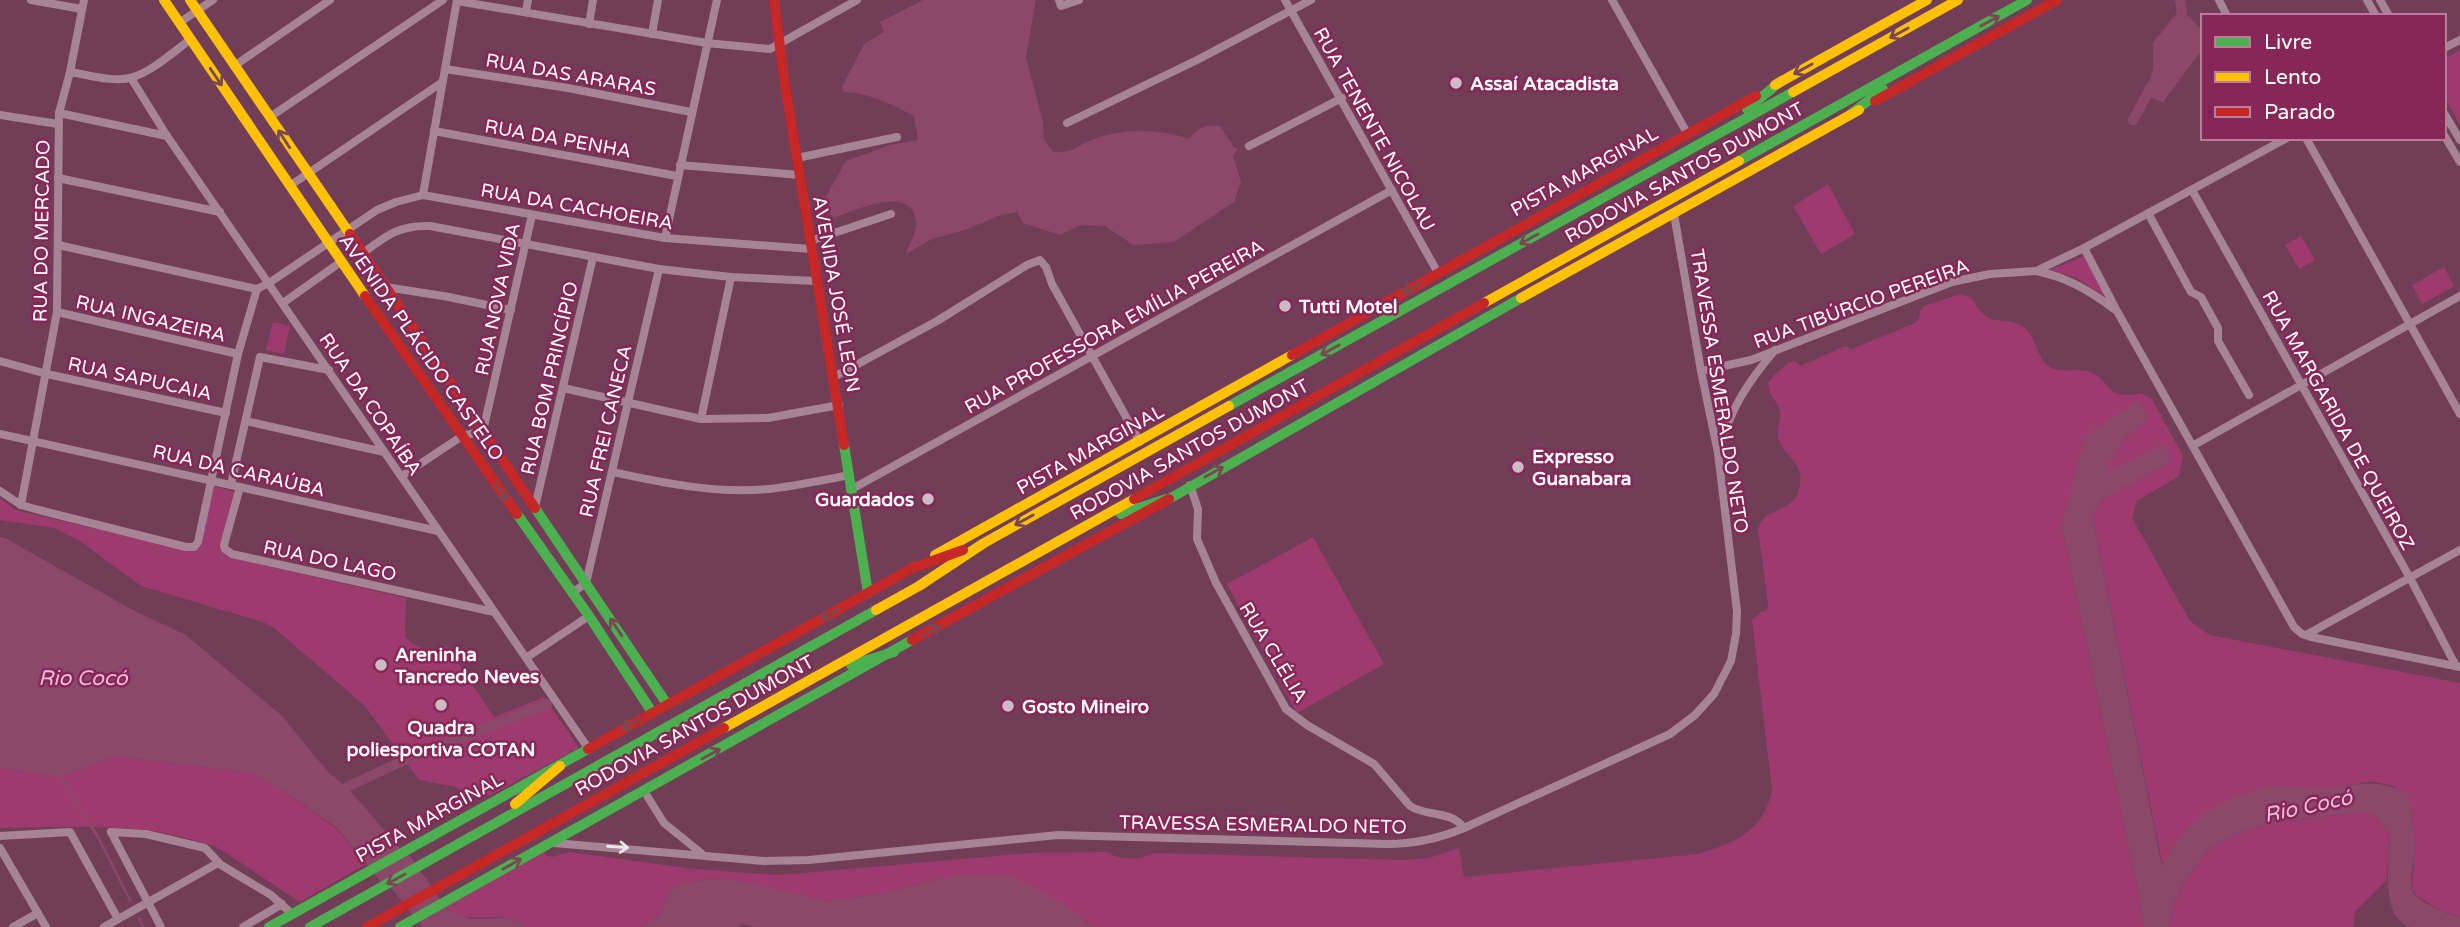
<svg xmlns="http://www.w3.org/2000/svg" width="2460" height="927" font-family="'Varela Round',sans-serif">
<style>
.green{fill:#9d3b6e}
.water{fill:#8b4869}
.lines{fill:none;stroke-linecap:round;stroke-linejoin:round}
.stream{stroke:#8b4869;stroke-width:2.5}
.canal{stroke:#8b4869;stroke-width:10}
.street{stroke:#a78495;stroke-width:8}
.fast{stroke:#4caf50;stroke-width:10}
.slow{stroke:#ffc107;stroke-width:10}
.jam{stroke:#c62828;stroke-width:10}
.oneway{stroke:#784955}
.oneway2{stroke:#ede6ea}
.poi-dot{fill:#cdbbc4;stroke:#872757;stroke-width:2.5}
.labels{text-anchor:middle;stroke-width:5;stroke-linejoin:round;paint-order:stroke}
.street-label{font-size:19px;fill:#fff;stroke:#872757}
.poi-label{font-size:19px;font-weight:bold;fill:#fff;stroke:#872757;text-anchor:start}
.water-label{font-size:21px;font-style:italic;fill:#f0bed8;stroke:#872757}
</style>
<rect width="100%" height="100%" fill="#713d57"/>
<g class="green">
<polygon points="2460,50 2460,125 2444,96 2444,59"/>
<polygon points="1828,184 1855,234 1821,254 1793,206"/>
<polygon points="2301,236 2315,260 2299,269 2285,245"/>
<polygon points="2084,256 2107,298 2075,277 2050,270"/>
<polygon points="2444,267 2454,286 2422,304 2412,285"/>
<path d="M1960 294C1975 296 1974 305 1983 314 1991 323 2007 319 2018 324 2035 331 2034 350 2045 363 2056 375 2072 368 2086 371 2113 377 2102 402 2141 393L2152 399 2183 456 2179 476 2137 501 2132 518 2190 621 2210 635 2460 683V917L2438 909 2417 896 2412 889 2415 845 2412 811 2394 786C2386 785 2376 781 2368 782 2350 785 2333 788 2314 789 2302 790 2289 785 2277 787 2224 795 2187 820 2163 867L2092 515 2101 500 2172 462 2163 445 2103 474 2123 440 2149 418 2139 400 2062 525 2138 891 2144 927H1092L1086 921 942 878 886 893 827 901 727 879 702 880 678 885 671 891 659 915 641 927H526C522 925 516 920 512 919 488 912 463 927 443 904L543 847 546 855 552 857 570 852 694 869 780 875 1029 853 1107 852C1121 861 1140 860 1155 853L1402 860 1429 858 1459 848 1464 877 1698 854C1736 842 1763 832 1772 790L1752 620 1760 613 1767 610 1768 603 1758 529C1766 504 1792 515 1799 489 1807 460 1780 457 1778 435 1777 428 1781 420 1780 413 1779 400 1769 400 1768 383L1774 375 1788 363 1795 361 1800 366 1845 346 1852 349 1915 323 1919 319 1920 311 1924 306Z"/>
<polygon points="273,322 290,326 284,354 266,350"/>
<path d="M214 486 235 492 222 550 228 557 406 598 405 636 411 643 433 652 447 646 494 717 544 697 579 748 489 796C482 787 473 787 464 793L456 787 419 780 365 706 274 628 263 622 141 586 80 541 54 528 0 520V498L15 510 191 551 200 545Z"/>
<polygon points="1313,537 1384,664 1297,713 1227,584"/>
<path d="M116 756 252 773 291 796 337 829 366 864 300 902 215 846C193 840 169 833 147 830 98 825 48 827 0 828V768L59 777Z"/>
<path d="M2366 812 2377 818 2390 835 2386 881 2355 912 2353 927H2169C2171 908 2179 888 2191 873 2197 865 2203 854 2211 848 2257 818 2314 818 2366 812Z"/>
</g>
<g class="water">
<path d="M923 0H1036L1026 57 1043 122 1044 139 1053 152C1071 153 1074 148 1089 141 1118 128 1160 128 1189 139 1198 127 1206 124 1220 126L1234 147 1238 149 1233 156 1241 182 1234 202 1174 242 1133 245 1105 226 1081 225 1060 235 1023 223 1017 212 1001 215 965 230 932 239 906 254C909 243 917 234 916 222 912 183 856 210 834 218L822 204 846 161 890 145 918 140 914 116C893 105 867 92 843 92L842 87 864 44 884 32 880 22Z"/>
<polygon points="2184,14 2190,17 2203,32 2201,51 2163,102 2154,99 2147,94 2153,68 2153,43 2175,15"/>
<path d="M2139 400 2149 418 2123 440 2104 473 2163 444 2172 462 2101 500 2092 515 2162 866C2166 861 2169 853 2173 847 2196 813 2236 790 2277 786 2293 785 2309 790 2325 788 2360 786 2376 776 2408 795 2412 811 2414 828 2415 845 2415 857 2409 879 2412 890 2416 902 2449 914 2460 917V927C2445 927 2424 927 2410 927 2379 918 2389 858 2390 835L2377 818 2366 812C2314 818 2256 818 2211 848 2203 854 2197 865 2191 873 2179 888 2171 908 2169 927H2144L2138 891 2062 525 2085 436Z"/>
<polygon points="0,537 5,538 131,609 186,635 282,716 329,773 347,787 400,848 406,850 448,910 470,919 511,918 526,927 422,927 392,889 381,882 337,828 291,796 252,773 116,756 59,777 0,768"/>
<path d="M975 874C986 875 998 874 1008 876 1032 883 1075 910 1092 927H756L743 924 735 927H641L659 915 671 891 678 885 703 880 727 879 744 882 827 901 886 893 942 878Z"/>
</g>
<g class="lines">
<g class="stream">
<polyline points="59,775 99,839 130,900"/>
<polyline points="139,918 143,927"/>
</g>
<g class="canal">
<polyline points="2178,27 2182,13 2180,0"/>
<polyline points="2133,120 2152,85"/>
<polyline points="339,795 347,787 407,759 547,704"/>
</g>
<g class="street">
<polyline points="31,0 82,9"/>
<polyline points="1059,0 1061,6 1079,0"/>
<polyline points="1285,0 1438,273"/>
<polyline points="1612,0 1687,133"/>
<polyline points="2219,0 2227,16"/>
<polyline points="2367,0 2376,16"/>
<polyline points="2380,0 2389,16"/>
<polyline points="457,1 707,43 770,49 857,0"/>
<polyline points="526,11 528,0"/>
<polyline points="179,23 213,0"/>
<polyline points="589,24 593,0"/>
<polyline points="652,34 658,0"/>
<polyline points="2444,48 2460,40"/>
<polyline points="234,66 330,0"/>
<polyline points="445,69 568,88 691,112"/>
<path d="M70 72C89 75 111 82 130 78 152 72 173 52 191 39"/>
<polyline points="131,78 167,136 588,748"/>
<polyline points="59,113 167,136"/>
<polyline points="2444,113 2460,140"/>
<polyline points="0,115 58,124"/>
<polyline points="270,117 443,0"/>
<polyline points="1067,123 1197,60 1311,0"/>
<polyline points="434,131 677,176"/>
<polyline points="2444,135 2460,162"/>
<polyline points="2306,138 2460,414"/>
<polyline points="1249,146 1342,98"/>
<polyline points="797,158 897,137"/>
<polyline points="680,165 800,175"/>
<polyline points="58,178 220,212"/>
<polyline points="291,185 441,83"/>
<polyline points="2192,190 2410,578 2456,666"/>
<polyline points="423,195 457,0"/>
<polyline points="2148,213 2191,292 2201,297 2218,328 2218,341 2249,395"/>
<polyline points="665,238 717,0"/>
<polyline points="810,241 891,214"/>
<polyline points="58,245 257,289"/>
<polyline points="2084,248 2117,311 2294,627 2302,634 2311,637 2460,667"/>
<path d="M363 253C387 235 399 225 430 226L659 269 731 277 816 281"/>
<path d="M2036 271C2066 277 2089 290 2114 309"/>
<polyline points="386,287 449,297 511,310"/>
<polyline points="283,303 342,261"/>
<polyline points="57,312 238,354"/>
<polyline points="0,361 47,374 226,413"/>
<polyline points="1701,371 1751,360 1952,282 1990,274 2036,271 2084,248 2287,138"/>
<polyline points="834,377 937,321 1027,265 1040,260 1046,267 1052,284 1140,442"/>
<polyline points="563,388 701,419 768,418 839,405"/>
<polyline points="701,419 731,277"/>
<polyline points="246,421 384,452"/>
<polyline points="0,434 438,531"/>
<polyline points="2194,445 2460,296"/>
<path d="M1719 450C1731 408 1747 383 1775 350"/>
<path d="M612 472C664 483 715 494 769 489 796 486 823 480 850 475"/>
<polyline points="402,476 462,436 483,431 532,215"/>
<polyline points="231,484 260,357 329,370"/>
<path d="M1190 485 1198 509 1197 539 1216 583 1286 709 1307 725 1374 764 1410 806C1427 817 1451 810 1464 828"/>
<polyline points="240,487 224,545 225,549 232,554 494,612"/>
<polyline points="852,489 1392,190"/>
<polyline points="0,491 21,505 39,510 186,547 194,547 198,542 238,354 257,289 269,283 377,210 396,202 423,195 665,238 811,249"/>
<polyline points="21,505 57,312 59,113 70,72 84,0"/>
<polyline points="535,507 593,257"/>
<polyline points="572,593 586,583 659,269"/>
<polyline points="2306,635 2460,550"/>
<polyline points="526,658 589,616"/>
<polyline points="644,791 664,823 701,853"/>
<polyline points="111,832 146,834 205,848 221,865 271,895 292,914"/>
<polyline points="111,832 161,927"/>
<polyline points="0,836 70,832 118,919"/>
<path d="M554 843 764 861 809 860 1058 835 1387 844C1415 844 1438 839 1464 828L1670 734 1695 715 1714 694 1731 661 1736 634 1737 611 1718 453 1701 371 1674 214"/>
<polyline points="0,848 46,927"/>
<polyline points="13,927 38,913"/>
<polyline points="104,927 218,863"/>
<polyline points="243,927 282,904"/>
</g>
<g class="fast">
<polyline points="1747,109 1781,81"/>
<polyline points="1851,114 1883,89"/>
<polyline points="1739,161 2027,0"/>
<polyline points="1229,406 1793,92"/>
<polyline points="844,445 868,593"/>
<polyline points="1169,499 1521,298"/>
<polyline points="535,508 667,704"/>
<polyline points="517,514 589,616 652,712"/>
<polyline points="1121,514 1166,499"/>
<polyline points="851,665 894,652"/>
<polyline points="269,927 588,749"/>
<polyline points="310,927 876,610"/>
<polyline points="400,927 912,640"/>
</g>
<g class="slow">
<polyline points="164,0 365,296"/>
<polyline points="190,0 350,234"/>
<polyline points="1775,85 1927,0"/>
<polyline points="1793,92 1958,0"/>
<polyline points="1521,298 1859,110"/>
<polyline points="1484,303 1739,161"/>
<polyline points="935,555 1292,355"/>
<polyline points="876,610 919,586 984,543 1229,406"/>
<polyline points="724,728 1134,499"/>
<polyline points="515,804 560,766"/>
</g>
<g class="jam">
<polyline points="774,0 784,79 844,445"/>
<polyline points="1875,101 2057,0"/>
<polyline points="350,234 535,508"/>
<polyline points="365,296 517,514"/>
<polyline points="1292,355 1756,96"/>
<polyline points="1134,499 1484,303"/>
<polyline points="910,569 963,550"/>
<polyline points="912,640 1169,499"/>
<polyline points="588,749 916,566"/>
<polyline points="367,927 724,728"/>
</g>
</g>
<defs><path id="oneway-shaft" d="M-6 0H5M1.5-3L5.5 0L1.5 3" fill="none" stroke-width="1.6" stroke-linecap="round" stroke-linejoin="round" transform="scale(1.75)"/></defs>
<g class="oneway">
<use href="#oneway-shaft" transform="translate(1990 21) rotate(-29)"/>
<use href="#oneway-shaft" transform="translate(1899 33) rotate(151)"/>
<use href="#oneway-shaft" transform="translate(1803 69) rotate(151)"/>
<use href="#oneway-shaft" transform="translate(216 77) rotate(56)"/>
<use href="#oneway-shaft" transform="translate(284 139) rotate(-123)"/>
<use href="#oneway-shaft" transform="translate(1529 239) rotate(151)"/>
<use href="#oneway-shaft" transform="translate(1412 288) rotate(150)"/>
<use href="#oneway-shaft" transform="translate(1330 350) rotate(151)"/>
<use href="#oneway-shaft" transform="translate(1214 472) rotate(-29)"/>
<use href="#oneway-shaft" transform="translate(501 492) rotate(55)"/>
<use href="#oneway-shaft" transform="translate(1024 520) rotate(151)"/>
<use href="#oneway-shaft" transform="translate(830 614) rotate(151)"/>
<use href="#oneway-shaft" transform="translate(616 627) rotate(-124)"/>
<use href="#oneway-shaft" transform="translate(931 631) rotate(-30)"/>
<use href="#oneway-shaft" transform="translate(631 724) rotate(151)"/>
<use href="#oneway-shaft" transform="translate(711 754) rotate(-29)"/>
<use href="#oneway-shaft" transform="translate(512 864) rotate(-30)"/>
<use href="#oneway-shaft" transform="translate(396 879) rotate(151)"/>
</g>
<use class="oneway2" href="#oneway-shaft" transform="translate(618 847) rotate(4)"/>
<g class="poi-dot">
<circle cx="1456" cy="83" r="7"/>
<circle cx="1285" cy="306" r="7"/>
<circle cx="1518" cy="467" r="7"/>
<circle cx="928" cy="499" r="7"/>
<circle cx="381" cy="665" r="7"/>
<circle cx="441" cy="705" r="7"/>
<circle cx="1008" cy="706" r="7"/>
</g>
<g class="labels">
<g class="street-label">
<text transform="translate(571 74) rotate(10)" y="7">RUA DAS ARARAS</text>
<text transform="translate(1375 129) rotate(61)" y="7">RUA TENENTE NICOLAU</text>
<text transform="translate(558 138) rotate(10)" y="7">RUA DA PENHA</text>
<text transform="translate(1584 171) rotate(-29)" y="7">PISTA MARGINAL</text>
<text transform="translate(1684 172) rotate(-29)" y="7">RODOVIA SANTOS DUMONT</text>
<text transform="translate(577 206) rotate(10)" y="7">RUA DA CACHOEIRA</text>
<text transform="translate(41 231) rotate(-89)" y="7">RUA DO MERCADO</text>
<text transform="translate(837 294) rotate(80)" y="7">AVENIDA JOSÉ LEON</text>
<text transform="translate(497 299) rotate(-78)" y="7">RUA NOVA VIDA</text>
<text transform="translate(1861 303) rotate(-20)" y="7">RUA TIBÚRCIO PEREIRA</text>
<text transform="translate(151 318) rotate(13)" y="7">RUA INGAZEIRA</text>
<text transform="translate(1114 326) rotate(-29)" y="7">RUA PROFESSORA EMÍLIA PEREIRA</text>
<text transform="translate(422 347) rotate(55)" y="7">AVENIDA PLÁCIDO CASTELO</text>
<text transform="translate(140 378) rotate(12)" y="7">RUA SAPUCAIA</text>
<text transform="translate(549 378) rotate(-77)" y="7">RUA BOM PRINCÍPIO</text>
<text transform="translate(1720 391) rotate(81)" y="7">TRAVESSA ESMERALDO NETO</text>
<text transform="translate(371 404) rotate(56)" y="7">RUA DA COPAÍBA</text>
<text transform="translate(2339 420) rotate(61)" y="7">RUA MARGARIDA DE QUEIROZ</text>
<text transform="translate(605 431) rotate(-77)" y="7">RUA FREI CANECA</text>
<text transform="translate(1090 449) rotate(-29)" y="7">PISTA MARGINAL</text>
<text transform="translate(1189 449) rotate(-29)" y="7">RODOVIA SANTOS DUMONT</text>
<text transform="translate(239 470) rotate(13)" y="7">RUA DA CARAÚBA</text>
<text transform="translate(330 560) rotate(12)" y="7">RUA DO LAGO</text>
<text transform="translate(1274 652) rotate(59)" y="7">RUA CLÉLIA</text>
<text transform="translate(694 725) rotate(-29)" y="7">RODOVIA SANTOS DUMONT</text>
<text transform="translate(429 817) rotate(-29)" y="7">PISTA MARGINAL</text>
<text transform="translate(1263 824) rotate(1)" y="7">TRAVESSA ESMERALDO NETO</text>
</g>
<g class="poi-label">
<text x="1470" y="90">Assaí Atacadista</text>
<text x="1299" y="313">Tutti Motel</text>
<text x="1532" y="463">Expresso<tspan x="1532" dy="22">Guanabara</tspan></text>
<text x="914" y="506" text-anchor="end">Guardados</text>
<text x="395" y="661">Areninha<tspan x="395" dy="22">Tancredo Neves</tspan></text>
<text x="1022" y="713">Gosto Mineiro</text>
<text x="441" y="734" text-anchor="middle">Quadra<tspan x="441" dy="22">poliesportiva COTAN</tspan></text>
</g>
<g class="water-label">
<text x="83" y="685">Rio Cocó</text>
<text transform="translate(2308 806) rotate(-12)" y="7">Rio Cocó</text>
</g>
</g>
<rect x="2201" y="14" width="245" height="126" fill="#872757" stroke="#b77d9a" stroke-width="2"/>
<rect x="2215" y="37" width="35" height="10" fill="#4caf50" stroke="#b77d9a" stroke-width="2"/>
<text x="2264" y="49" font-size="21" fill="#ffffff">Livre</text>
<rect x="2215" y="72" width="35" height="10" fill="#ffc107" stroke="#b77d9a" stroke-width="2"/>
<text x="2264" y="84" font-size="21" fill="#ffffff">Lento</text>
<rect x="2215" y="107" width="35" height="10" fill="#c62828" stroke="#b77d9a" stroke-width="2"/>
<text x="2264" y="119" font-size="21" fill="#ffffff">Parado</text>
</svg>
